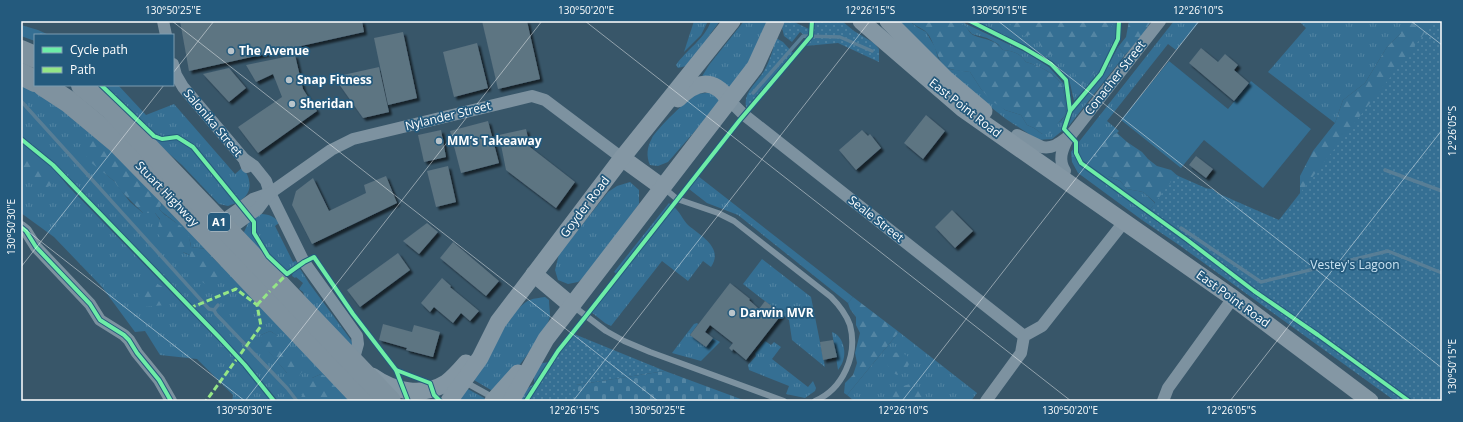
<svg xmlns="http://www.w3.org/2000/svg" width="1463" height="422" font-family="'Open Sans',sans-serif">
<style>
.grass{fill:url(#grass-tufts);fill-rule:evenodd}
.forest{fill:url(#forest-firs)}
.cemetery{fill:url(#cemetery-stones)}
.park{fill:url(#park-dots)}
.pitch{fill:#356f93}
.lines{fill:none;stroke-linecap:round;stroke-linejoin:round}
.stream{stroke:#587e96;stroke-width:3.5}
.building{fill:#5d7482;filter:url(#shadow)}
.lane{stroke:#7d92a0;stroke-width:6}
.street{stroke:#7d92a0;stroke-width:12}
.secondary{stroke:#8497a4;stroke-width:17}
.highway{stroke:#7f929f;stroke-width:22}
.quiet{stroke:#94e586;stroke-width:3;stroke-dasharray:6 3;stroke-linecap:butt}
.cycleway-casing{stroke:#245a7d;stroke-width:6}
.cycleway{stroke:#6deda7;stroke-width:4}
.ticks{fill:none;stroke:#fff;stroke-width:1;stroke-opacity:0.45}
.poi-dot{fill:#b9c4ca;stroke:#245a7d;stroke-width:1.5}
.labels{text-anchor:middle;stroke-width:3.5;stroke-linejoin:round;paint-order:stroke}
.shield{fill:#245a7d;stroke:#bdced8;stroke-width:1}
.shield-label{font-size:11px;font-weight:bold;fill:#fff}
.poi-label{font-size:12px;font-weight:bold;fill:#fff;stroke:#245a7d;text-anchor:start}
.street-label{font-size:12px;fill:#fff;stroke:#245a7d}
.park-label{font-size:12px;fill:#cce5f4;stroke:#245a7d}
.neatline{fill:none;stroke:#fff;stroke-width:1.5}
.ticks-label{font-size:10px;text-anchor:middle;fill:#fff}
</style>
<defs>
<pattern id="grass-tufts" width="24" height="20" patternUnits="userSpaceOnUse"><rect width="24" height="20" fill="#356f93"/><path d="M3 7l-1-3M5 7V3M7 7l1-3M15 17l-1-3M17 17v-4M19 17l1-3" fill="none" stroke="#5385a3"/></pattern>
<pattern id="forest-firs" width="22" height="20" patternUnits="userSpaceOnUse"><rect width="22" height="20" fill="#356f93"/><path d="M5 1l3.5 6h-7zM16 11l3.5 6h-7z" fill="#5385a3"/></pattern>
<pattern id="cemetery-stones" width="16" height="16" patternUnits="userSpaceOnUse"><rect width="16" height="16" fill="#356f93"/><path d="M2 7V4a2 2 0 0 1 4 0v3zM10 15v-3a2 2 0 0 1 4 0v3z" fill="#5385a3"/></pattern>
<pattern id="park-dots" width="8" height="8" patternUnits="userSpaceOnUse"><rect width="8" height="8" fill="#356f93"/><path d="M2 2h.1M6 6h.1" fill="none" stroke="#5385a3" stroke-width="1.8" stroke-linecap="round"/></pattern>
<filter id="shadow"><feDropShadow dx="3" dy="3" stdDeviation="1" flood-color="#0009"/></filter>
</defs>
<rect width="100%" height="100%" fill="#385669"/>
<g class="grass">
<polygon points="694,21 708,21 701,35 684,52"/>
<path d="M711 21H720L711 33 695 61 690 65 678 68 676 65C687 49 704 40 711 21Z"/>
<polygon points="744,21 773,21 731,92 701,78 709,65"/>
<path d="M893 21H909L917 27 926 32 935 47 938 58 949 69 970 72 981 89 1005 110 1021 115 1027 125 1034 128 1042 134 1061 121 1066 114C1065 106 1065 97 1063 89 1060 75 1038 65 1026 62 1020 53 1013 51 1003 50L998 44 987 38 972 34 965 26 948 21H960L1027 53 1049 67 1064 84 1068 111 1062 131 1052 139 1038 140 1006 119 943 70Z"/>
<polygon points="974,21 1116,21 1116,38 1099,73 1074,101 1069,79 1053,62 1030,48"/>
<polygon points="1174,21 1200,21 1176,50 1168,44 1107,121 1119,131 1117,133 1108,138 1108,176 1120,181 1127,189 1143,192 1155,203 1142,220 1078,173 1072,162 1071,152"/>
<polygon points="1299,21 1401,21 1401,33 1387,47 1365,83 1343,100 1335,123 1268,72 1306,28"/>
<polygon points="21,25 38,30 49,35 35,35 35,41 21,36"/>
<polygon points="1118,47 1125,55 1068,127 1073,111 1103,75"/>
<path d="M21 81 96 132 355 401H343L321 374 312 378 300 401H278L247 363 54 163 21 136ZM104 173 163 202 159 209C171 221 190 228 191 247L206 249 213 258 221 266 184 253 155 213H143L130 202 114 181ZM270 331C278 335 277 338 283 344 287 349 290 351 294 356L287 373 261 342V335Z"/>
<path d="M104 85H118L146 115 174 104 235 174 243 167C251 179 254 193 239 201L194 146C189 142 184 138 177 137 169 135 163 140 155 135L123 102Z"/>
<path d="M710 93 722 100 668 162 658 166 650 165C646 156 647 147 652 138 655 131 690 96 697 94 701 93 706 93 710 93Z"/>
<polygon points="151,138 153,138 162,141 177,139 184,143 192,149 236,203 228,206 219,204 182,165"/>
<polygon points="21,142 52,167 68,186 243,366 272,401 232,401 233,395 197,359 160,355 145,331 135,332 102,287 54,237 21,213"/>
<polygon points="698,176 853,297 848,303 738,215 707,203 689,189"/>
<polygon points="630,182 639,190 639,204 588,274 578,282 568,284 558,280 555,270 559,254 608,192 617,186"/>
<polygon points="669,203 671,205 617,274 614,272"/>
<path d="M674 207C680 212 683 220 688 225 701 236 724 248 711 267L703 261 688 281 662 261 611 326 605 323 591 312Z"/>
<path d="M258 214C267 214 274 215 279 223L275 226 293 262 296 261 298 264 287 273C275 261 265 250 257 235 254 228 258 224 253 217Z"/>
<path d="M250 219 253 223 252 234 267 257 285 274 284 275C279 271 274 268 268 265 258 257 247 245 244 232Z"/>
<polygon points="762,259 811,297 825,367 792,340 789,320 743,284"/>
<polygon points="299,267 309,283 354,344 352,348 306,301 303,292 299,289 303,283 296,277 295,278 292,276 293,272"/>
<path d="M545 297 549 300C549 305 550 311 550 316 548 332 508 380 496 393L474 380C484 362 512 306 530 300 534 298 540 298 545 297Z"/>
<polygon points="697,323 698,324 690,335 706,347 713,338 720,342 701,361 672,353 694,324"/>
<path d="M832 332C842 335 847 351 843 361 842 364 840 367 838 370Z"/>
<polygon points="899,332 977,393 971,401 854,401 847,395"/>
<polygon points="765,341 771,345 774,342 781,347 772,359 808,387 813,381 816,388 815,391 805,398 786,394 789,386 749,370 748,365 756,356 755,353"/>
<polygon points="466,388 486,399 485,401 454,401"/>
</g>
<g class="forest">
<path d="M909 21C923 21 953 19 965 26 968 28 969 33 973 35 985 40 995 39 1003 50 1013 51 1020 53 1026 62 1038 65 1060 75 1063 89 1065 97 1065 106 1066 114 1061 121 1055 125 1051 133L1042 134 1034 128 1027 125 1021 115 1005 110 992 101 981 89 970 72C964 71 957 71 951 69 936 66 936 40 925 31 921 28 914 25 909 21Z"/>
<path d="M1013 21H1112V26L1101 37V47L1097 52 1101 56 1102 62C1095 72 1086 83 1076 89L1072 84 1076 76C1073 67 1067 62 1064 53H1056L1046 56C1040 48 1040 41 1034 34L1025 36 1007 30Z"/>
<polygon points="1129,21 1151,21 1142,37 1125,55 1118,47 1126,37"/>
<path d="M1401 21H1442V248L1165 211 1143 192 1127 189 1120 181 1108 176 1093 162C1096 146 1103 140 1117 133L1127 142 1142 152 1148 159 1157 166 1171 170 1179 177 1201 188 1213 189 1222 199 1240 203 1254 218 1279 220 1300 199V176L1313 151 1335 123 1343 100 1365 83 1387 47 1401 33Z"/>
<path d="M97 137 163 202 159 209 165 215 188 231 191 247 206 249 213 258 221 266 225 276 221 282 213 287C204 285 198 280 198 271L188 264 190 255 165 245 157 232 160 219 155 213H143L121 191 114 181 89 161 84 153 86 144Z"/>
<polygon points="21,150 32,155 42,167 52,174 53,184 44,189 36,188 35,178 28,177 21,167"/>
<polygon points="144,280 156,283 166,289 165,305 143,307 138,298"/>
<polygon points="853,297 899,332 847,395 844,393 845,383 853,375 857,363 855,353 860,333 856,325 856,317 850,309 848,303"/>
<path d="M270 331C283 337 288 353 302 359L304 369 299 376 287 373 269 352 263 349 261 342V335Z"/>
<path d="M901 352 910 358C909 368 906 370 897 375L889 370 887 362 893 353Z"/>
<polygon points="554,361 547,401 519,401 525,390 534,384 534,375 538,364"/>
<polygon points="321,374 330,379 340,389 340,396 343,401 300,401 308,378 312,378"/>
<path d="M910 384 913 389 919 390 923 397 921 401H889C887 394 894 389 901 389L903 386Z"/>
</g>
<polygon class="cemetery" points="665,371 746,401 576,401 576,385"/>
<g class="park">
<polygon points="785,21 792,21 809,29 807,37 800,32 792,42 784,36 782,27"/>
<path d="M813 21H842L854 31 874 43 879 49V62L838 43 805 46C813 38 816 33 813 21Z"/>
<polygon points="1434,21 1442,21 1442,401 1395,401 1179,245 1142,220 1176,175 1279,220"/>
<path d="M776 38 783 42 794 54 747 110C741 94 756 84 764 71 770 61 773 49 776 38Z"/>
<polygon points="574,334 665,371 576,385 576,401 529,401 546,372"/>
</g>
<polygon class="pitch" points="1169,61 1228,109 1251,81 1311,129 1263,188 1204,140 1181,168 1121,120"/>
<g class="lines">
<g class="stream">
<polyline points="753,93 803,36 840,37 872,51"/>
<polyline points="21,101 209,309 214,310"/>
<polyline points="1385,170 1442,191"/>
<polyline points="1181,228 1261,282 1388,251 1442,273"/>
<polyline points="218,305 214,310 216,314 287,388 297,401"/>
</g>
</g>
<g class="building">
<polygon points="180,21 362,21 364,32 189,71"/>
<polygon points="482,21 527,21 540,79 498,89"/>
<polygon points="403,32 417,98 388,105 374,38"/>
<polygon points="477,43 488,88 454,97 443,52"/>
<polygon points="1201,48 1218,62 1225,54 1238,65 1234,70 1249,83 1234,101 1189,63"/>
<polygon points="295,55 303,89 317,111 258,153 238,127 282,97 273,74 256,82 246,65"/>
<polygon points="379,67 389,112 363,118 334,77"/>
<polygon points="229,68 246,88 229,102 203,74"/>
<polygon points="926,115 945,131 923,159 904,143"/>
<polygon points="488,121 499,163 461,173 450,131"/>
<polygon points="526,129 530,147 575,182 556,208 506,170 499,135"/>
<polygon points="441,130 446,157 424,162 418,135"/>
<polygon points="862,130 868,136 870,134 881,148 856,170 839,150"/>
<polygon points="1196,156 1213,169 1206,178 1189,165"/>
<polygon points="448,166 456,202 436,207 427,171"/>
<polygon points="386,176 397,203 312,244 292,205 296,191 313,178 329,211 366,193 364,185"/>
<polygon points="952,210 973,231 955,248 935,227"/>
<polygon points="427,223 438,232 419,254 403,241"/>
<polygon points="453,242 499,281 486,296 440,258"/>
<polygon points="398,253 410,270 360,307 347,290"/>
<polygon points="442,278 451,286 450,287 479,311 470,321 461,313 453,323 434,307 430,312 421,303"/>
<polygon points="730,283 750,299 749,300 759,309 765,301 782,314 746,360 733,349 732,351 729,348 733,343 710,325 705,332 713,338 706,347 690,335"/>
<polygon points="383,324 412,332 414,325 440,332 433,357 406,350 407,348 379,340"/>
<polygon points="833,340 837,357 823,360 820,342"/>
</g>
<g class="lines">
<g class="lane">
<path d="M664 188 677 199 718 213 734 221 831 297C839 305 846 314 850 325 858 355 843 389 815 401"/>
<polyline points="573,306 606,331 624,341 650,352 784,401"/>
<polyline points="465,382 494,398"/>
</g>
<g class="street">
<polyline points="163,21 166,35"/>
<polyline points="173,64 176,75 183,87 244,159 247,167"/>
<polyline points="729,100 743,114 1024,336"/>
<path d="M1017 135 1042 147C1053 149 1060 143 1068 137"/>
<polyline points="244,159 254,166 266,181 270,193 304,262 357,336 358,344 353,362"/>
<path d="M1065 171C1058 160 1062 150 1067 140L1160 21"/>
<polyline points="219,223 253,199 270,193 331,150 353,139 532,96 545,100 622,158"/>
<polyline points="21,227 26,231 36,247 90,304 100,320 124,335 129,340 137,353 159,380 171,401"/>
<polyline points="227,231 258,209 270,193"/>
<polyline points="986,401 1021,353 1024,336 1042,326 1124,222"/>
<polyline points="1163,401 1168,388 1233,298"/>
</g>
<g class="secondary">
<polyline points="861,21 963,109 1233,298 1370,401"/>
<polyline points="888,21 946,79 984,111"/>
<path d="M678 99C696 81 713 77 729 100"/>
<polyline points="622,158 662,187"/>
<polyline points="534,274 572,306"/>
<path d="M372 376C393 391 422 398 446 383 454 377 460 370 466 363"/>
<polyline points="449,401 480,358 498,322 622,158 732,21"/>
<polyline points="493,401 518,373"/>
<polyline points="511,401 546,339 755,67 776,21"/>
</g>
<g class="highway">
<polyline points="21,51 35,57"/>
<polyline points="21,74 35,81"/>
<polyline points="43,85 69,102 117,142 166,192 364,401"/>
<polyline points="82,85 110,108 135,134 390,401"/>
</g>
<g class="quiet">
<polyline points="273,288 287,274"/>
<polyline points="257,305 270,291"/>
<polyline points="190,308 236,289 257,305 261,326 206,401"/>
</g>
<g class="cycleway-casing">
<g id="cycleway">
<polyline points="970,21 1024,48 1051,64 1066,80 1070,111 1064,129 1076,142 1076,153 1081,163 1186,239 1254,291 1318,335 1409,401"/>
<polyline points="101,85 154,136 162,139 177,137 193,147 254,222 254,233 268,256 287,274 304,262 314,257 353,314 396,370 408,401"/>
<polyline points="1070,111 1101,74 1118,39 1119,21"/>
<polyline points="21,139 53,165 219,337 245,365 274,401"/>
<polyline points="21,227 26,231 36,247 90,304 100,320 124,335 129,340 137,353 159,380 171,401"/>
<polyline points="396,370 430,383 434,395 440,401"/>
<polyline points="526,401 558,351 586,316 739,121 811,36 812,21"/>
</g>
</g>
<use href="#cycleway" class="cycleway"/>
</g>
<path class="ticks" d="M172 21 658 401M585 21 1071 401M998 21 1442 368M1411 21 1442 45M173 73 214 21M21 226 245 401M21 267 164 85M245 401 542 21M573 401 870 21M902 401 1199 21M1230 401 1442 130"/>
<g class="poi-dot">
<circle cx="231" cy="51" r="4"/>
<circle cx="289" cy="80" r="4"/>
<circle cx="292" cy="104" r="4"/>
<circle cx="439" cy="141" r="4"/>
<circle cx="732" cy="313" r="4"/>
</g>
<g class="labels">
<rect class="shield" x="208" y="213" width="22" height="18" rx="3"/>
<g class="shield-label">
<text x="219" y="226">A1</text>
</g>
<g class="poi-label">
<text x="239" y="55">The Avenue</text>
<text x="297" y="84">Snap Fitness</text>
<text x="300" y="108">Sheridan</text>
<text x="447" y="145">MM’s Takeaway</text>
<text x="740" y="317">Darwin MVR</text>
</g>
<g class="street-label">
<text transform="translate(1115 78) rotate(-52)" y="4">Conacher Street</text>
<text transform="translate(965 108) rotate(38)" y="4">East Point Road</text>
<text transform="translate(448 116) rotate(-14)" y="4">Nylander Street</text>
<text transform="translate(213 123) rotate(50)" y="4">Salonika Street</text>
<text transform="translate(167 194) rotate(46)" y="4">Stuart Highway</text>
<text transform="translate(585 207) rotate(-53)" y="4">Goyder Road</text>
<text transform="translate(876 219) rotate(38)" y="4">Seale Street</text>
<text transform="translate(1233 299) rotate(36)" y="4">East Point Road</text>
</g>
<g class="park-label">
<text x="1355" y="269">Vestey's Lagoon</text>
</g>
</g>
<rect width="1463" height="422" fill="none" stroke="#245a7d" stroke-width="44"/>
<rect x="34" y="34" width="140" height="52" fill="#245a7d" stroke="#7c9cb1"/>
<rect x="42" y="47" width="20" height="6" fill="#6deda7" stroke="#7c9cb1"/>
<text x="70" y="54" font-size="12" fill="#ffffff">Cycle path</text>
<rect x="42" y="67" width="20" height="6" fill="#94e586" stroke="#7c9cb1"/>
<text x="70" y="74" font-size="12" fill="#ffffff">Path</text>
<rect x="22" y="22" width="1419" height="378" class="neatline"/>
<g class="ticks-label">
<text x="173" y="14">130°50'25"E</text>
<text x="586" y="14">130°50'20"E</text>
<text x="870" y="14">12°26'15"S</text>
<text x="999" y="14">130°50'15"E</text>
<text x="1198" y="14">12°26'10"S</text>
<text transform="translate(1452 131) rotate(-90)" y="4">12°26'05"S</text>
<text transform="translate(11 227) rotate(-90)" y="4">130°50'30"E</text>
<text transform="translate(1452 367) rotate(-90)" y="4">130°50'15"E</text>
<text x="244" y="414">130°50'30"E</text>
<text x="574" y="414">12°26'15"S</text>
<text x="657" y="414">130°50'25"E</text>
<text x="903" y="414">12°26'10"S</text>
<text x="1070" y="414">130°50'20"E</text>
<text x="1231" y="414">12°26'05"S</text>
</g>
</svg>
